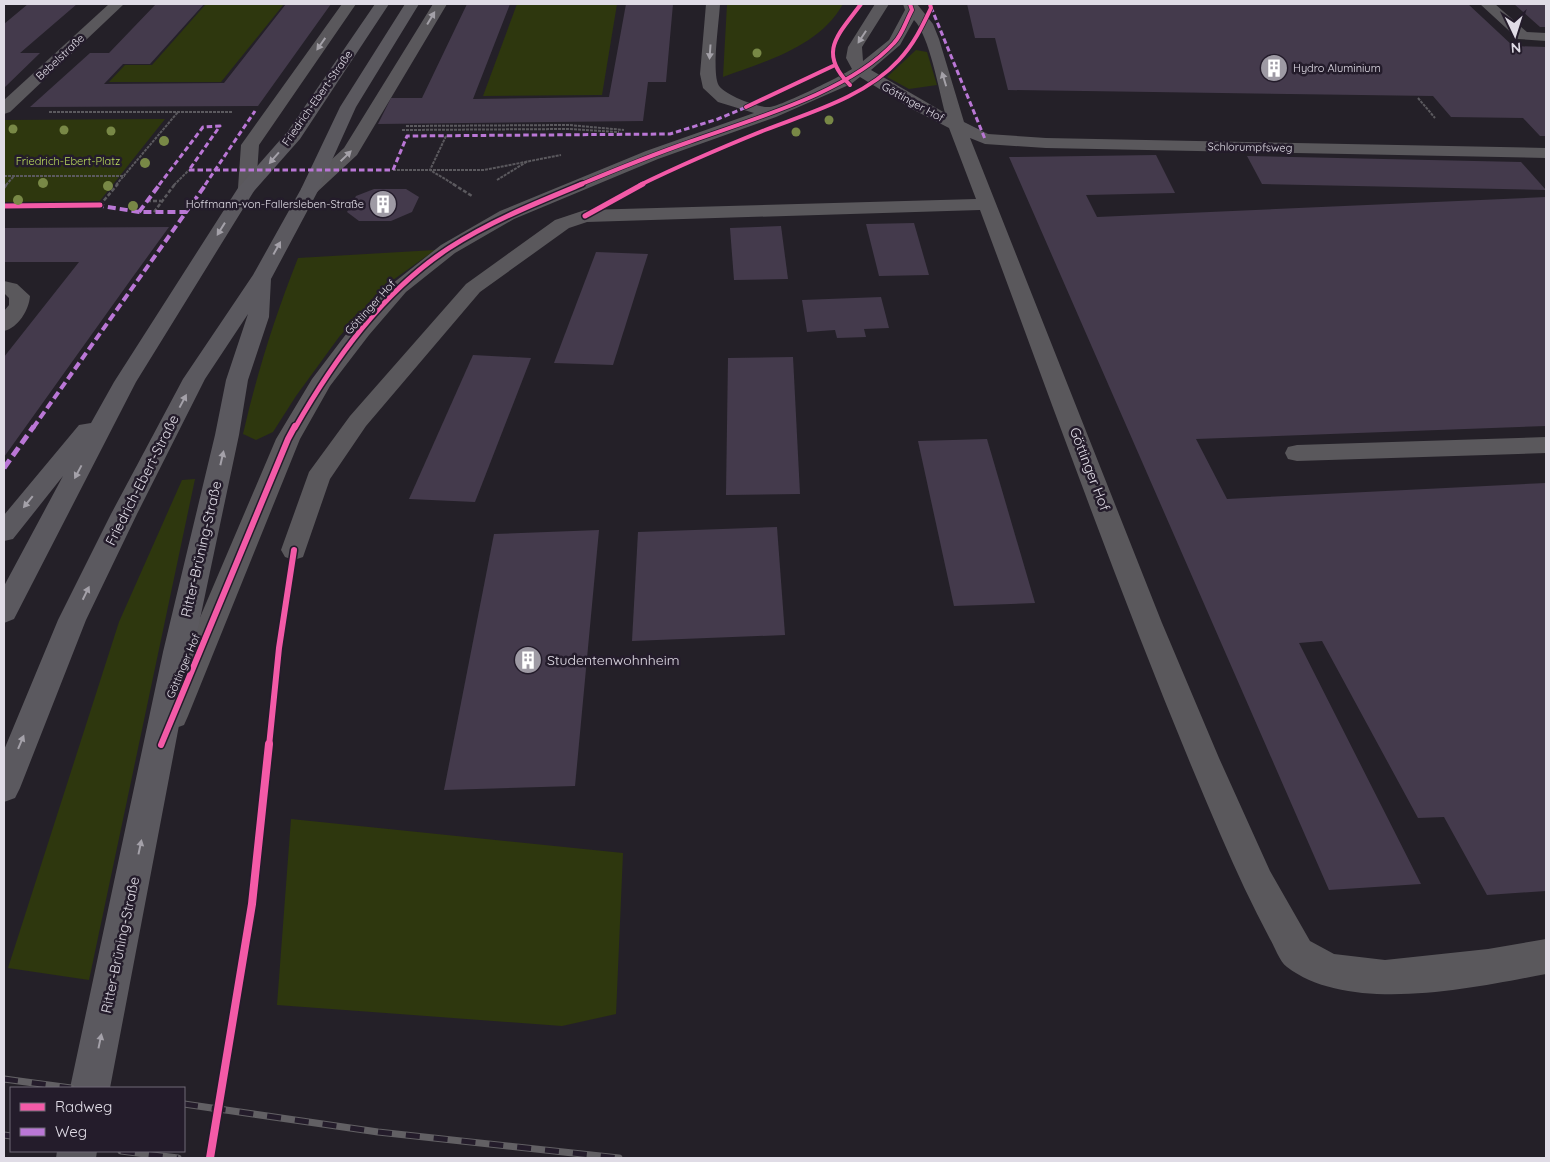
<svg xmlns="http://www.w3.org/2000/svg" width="1550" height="1162" font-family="Quicksand,sans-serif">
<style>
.green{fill:#2e370e}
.building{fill:#443a4c}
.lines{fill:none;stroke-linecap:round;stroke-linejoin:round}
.path-far1{stroke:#5b595e;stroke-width:2;stroke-dasharray:3 1;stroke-linecap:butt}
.path{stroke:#5b595e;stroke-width:2.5;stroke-dasharray:4 2;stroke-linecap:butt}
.minor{fill:#5a585c;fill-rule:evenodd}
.major{fill:#5b595f;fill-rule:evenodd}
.rail-casing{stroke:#626064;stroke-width:7}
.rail{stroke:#241c2b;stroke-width:5;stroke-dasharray:14;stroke-linecap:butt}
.quiet-far2{stroke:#ba77d6;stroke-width:3;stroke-dasharray:5.5 3;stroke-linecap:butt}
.quiet-far1{stroke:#ba77d6;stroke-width:4;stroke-dasharray:8 4;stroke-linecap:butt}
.quiet{stroke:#ba77d6;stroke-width:5;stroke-dasharray:10 5;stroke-linecap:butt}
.cycleway-far3-casing{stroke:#241c2b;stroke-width:5.5}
.cycleway-far2-casing{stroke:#241c2b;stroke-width:8}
.cycleway-far1-casing{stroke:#241c2b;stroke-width:9}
.cycleway-casing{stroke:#241c2b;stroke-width:11}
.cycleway-far3{stroke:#f35aa7;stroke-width:4}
.cycleway-far2{stroke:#f35aa7;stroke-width:5}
.cycleway-far1{stroke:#f35aa7;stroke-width:6}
.cycleway{stroke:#f35aa7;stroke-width:8}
.tree{fill:#788846}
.oneway{fill:#a4a1a8}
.oneway2{fill:#a4a1a9}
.labels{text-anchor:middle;stroke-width:5;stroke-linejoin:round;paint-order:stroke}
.far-street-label{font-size:11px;fill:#e0dce6;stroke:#241c2b}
.far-poi-label{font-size:11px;fill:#e0dce6;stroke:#241c2b;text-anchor:start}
.far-park-label{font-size:11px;fill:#bdde5e;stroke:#241c2b}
.street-label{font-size:14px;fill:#e0dce6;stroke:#241c2b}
.poi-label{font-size:14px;fill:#e0dce6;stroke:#241c2b;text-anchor:start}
</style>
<rect width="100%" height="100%" fill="#242028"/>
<g class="green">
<polygon points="206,4 284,4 221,82 109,82 125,65 152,65"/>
<polygon points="517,4 617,4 602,95 483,96"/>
<path d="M727 4H843C819 47 766 61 723 77Z"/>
<polygon points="916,50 927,52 937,85 909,89 887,77"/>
<polygon points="165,119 99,202 4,204 4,120"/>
<path d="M435 250 386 285 339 337 296 396 273 432 256 440 243 434C257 373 275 316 298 258Z"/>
<polygon points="195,479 89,980 8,968 119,622 182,480"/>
<polygon points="291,819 623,853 616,1014 562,1026 277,1005"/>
</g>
<g class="building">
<polygon points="28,4 77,4 20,53 40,53 4,88 4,24"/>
<polygon points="156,4 204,4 150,64 123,64 104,84 224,83 286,4 331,4 258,106 30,107 90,53 109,53"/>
<polygon points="467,4 510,4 473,99 609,97 626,4 673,4 666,82 648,82 643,121 378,124 391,98 422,98"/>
<polygon points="967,4 1468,4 1513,46 1546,47 1546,136 1540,136 1523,118 1451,117 1433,96 1008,90 995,38 975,38"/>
<polygon points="1514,4 1546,4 1546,27 1540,27"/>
<polygon points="1156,155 1175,193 1086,195 1097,217 1546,197 1546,426 1196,439 1227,499 1546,483 1546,891 1487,895 1444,817 1418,818 1322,641 1299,643 1421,884 1329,890 1009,157"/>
<polygon points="1247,156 1521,162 1546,190 1262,184"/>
<polygon points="374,189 406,189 419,197 412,212 391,221 359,221 347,212 356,196"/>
<polygon points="914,223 929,275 879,276 866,224"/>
<polygon points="781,226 788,279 734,280 730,228"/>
<polygon points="169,227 132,278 4,457 4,357 79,262 4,262 4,228"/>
<polygon points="596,252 648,254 613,365 554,363"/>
<polygon points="881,297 889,328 864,329 866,337 837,338 835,330 807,332 802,300"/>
<polygon points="473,355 531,358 475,502 409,499"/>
<polygon points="793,357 800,494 726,495 728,358"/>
<polygon points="987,439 1035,603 954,606 918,441"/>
<polygon points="777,527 785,635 632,641 638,532"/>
<polygon points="599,530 575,786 444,790 494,534"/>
</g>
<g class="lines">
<g class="path-far1">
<polyline points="1418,98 1435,118"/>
<polyline points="49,112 232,112"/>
<polyline points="406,126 569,125 624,130"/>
<polyline points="402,130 568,129 619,132"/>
<polyline points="446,136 430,170 455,185"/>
<polyline points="393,170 484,170 561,155"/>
<polyline points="4,176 125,176"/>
<polyline points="497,180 528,161"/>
<polyline points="6,185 14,176"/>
<polyline points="116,185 178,112"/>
<polyline points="174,185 189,170"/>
</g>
<g class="path">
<polyline points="453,184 472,196"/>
<polyline points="4,188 7,184"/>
<polyline points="147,201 161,201"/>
<polyline points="100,205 118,184"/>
<polyline points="154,212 175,184"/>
</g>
<g class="minor">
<polygon points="109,4 124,4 10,112 4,114 4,100"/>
<polygon points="342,4 356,4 259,145 256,188 253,192 241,192 238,188 241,145"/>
<polygon points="433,4 447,4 357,155 316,193 304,193 301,189 304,185 344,148"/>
<path d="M706 4H720C719 23 712 68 718 84 722 94 758 108 769 107 780 107 841 76 852 69L846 58 848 47 875 4H889L862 47 863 61 889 40 905 10 903 4H917L933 24 939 39 964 122 988 134 1046 138 1546 148V158L1046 148 985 144 970 138 1162 623 1219 758 1270 871 1310 941 1334 954 1385 960 1488 949 1546 939V974C1473 988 1350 1015 1287 967 1279 961 1275 947 1270 939 1252 905 1236 871 1221 836 1132 630 1058 419 980 210L587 222 569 228 480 292 366 426 330 479 303 557 294 560 285 557 281 550 309 472 350 416 466 284 555 220 585 210 976 199 949 128 912 109 860 77 851 84 776 117 658 159 514 219 455 253 406 292 369 335 330 386 300 439 188 716 184 725 173 729 162 725 158 716 276 439 312 379 353 325 392 284 441 245 500 211 646 151 754 113 718 102 703 88 700 74ZM914 20C929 35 939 90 945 113L871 70 900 45Z"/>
<polygon points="1480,4 1495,4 1527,32 1546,33 1546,41 1518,39"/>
<path d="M4 281 17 284 30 296C29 310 18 328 4 331V311L9 305V298L4 293Z"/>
<polygon points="1546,437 1546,453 1297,461 1288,459 1285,453 1288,447 1297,445"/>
</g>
<g class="major">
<polygon points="375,4 389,4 300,139 254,191 136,382 14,619 4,623 4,586 63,476 13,539 4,541 4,515 79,425 91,423 114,382 238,188 288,131"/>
<polygon points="405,4 419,4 356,107 319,189 271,279 269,317 248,380 239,435 193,652 110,1088 70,1088 163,652 215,435 226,380 248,314 205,379 137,514 86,620 20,788 15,798 4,802 4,750 58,620 111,514 183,379 253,275 301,189 340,107"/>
<polygon points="57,1151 97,1151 96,1158 56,1158"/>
</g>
<g class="rail-casing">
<g id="rail">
<polyline points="4,1079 71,1088"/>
<polyline points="184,1104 378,1132 619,1158"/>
<polyline points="4,1135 11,1136"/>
<polyline points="121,1151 178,1158"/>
</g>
</g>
<use href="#rail" class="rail"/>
<g class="quiet-far2">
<polyline points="931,7 985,139"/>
<polyline points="189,170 393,170 407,136 670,134 718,119 749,106"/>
<polyline points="159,185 203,127 220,126 189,170"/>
<polyline points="205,185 255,111"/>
</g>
<g class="quiet-far1">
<polyline points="96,205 139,212 187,212"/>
<polyline points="139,212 160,184"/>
<polyline points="33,428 206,184"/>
</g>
<polyline class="quiet" points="4,468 34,426"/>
<g class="cycleway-far3-casing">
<g id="cycleway-far3">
<path d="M850 85C817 52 838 35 861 4"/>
<polyline points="746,107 833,66"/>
<path d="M579 185C615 170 652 155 689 142 752 119 848 93 894 43 902 35 906 21 912 10L910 4"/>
<path d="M640 185C681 165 723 147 765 130 811 112 865 97 899 60 914 44 922 27 931 8L930 4"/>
</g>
</g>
<g class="cycleway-far2-casing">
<g id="cycleway-far2">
<polyline points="4,206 100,205"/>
<polyline points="585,216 643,184"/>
<path d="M295 428C334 360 382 292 449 248 491 221 536 203 582 184"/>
</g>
</g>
<g class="cycleway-far1-casing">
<g id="cycleway-far1">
<polyline points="161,745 288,439 295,426"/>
<polyline points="269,746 279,648 294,550"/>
</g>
</g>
<g class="cycleway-casing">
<polyline id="cycleway" points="210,1158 252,904 269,744"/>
</g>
<use href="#cycleway-far3" class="cycleway-far3"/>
<use href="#cycleway-far2" class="cycleway-far2"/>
<use href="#cycleway-far1" class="cycleway-far1"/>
<use href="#cycleway" class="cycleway"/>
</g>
<g class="tree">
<circle cx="757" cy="53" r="4.5"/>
<circle cx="829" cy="120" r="4.5"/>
<circle cx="13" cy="129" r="4.5"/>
<circle cx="64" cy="130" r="4.5"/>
<circle cx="111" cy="131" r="4.5"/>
<circle cx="796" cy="132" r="4.5"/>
<circle cx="164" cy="141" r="5"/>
<circle cx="145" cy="163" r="5"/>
<circle cx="43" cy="183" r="5"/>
<circle cx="108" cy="186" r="5"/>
<circle cx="18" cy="200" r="5"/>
<circle cx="133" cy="206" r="5"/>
</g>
<defs><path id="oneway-solid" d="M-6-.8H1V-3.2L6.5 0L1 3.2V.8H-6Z" transform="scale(1.25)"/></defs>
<g class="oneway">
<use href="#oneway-solid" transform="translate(431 18) rotate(-59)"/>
<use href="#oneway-solid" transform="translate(862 37) rotate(123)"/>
<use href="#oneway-solid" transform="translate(321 44) rotate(125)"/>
<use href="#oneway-solid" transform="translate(710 52) rotate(94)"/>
<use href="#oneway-solid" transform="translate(944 79) rotate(-107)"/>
<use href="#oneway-solid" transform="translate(346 156) rotate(-44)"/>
</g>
<g class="oneway2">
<use href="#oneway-solid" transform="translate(274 158) rotate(131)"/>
<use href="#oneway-solid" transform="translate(221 229) rotate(122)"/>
<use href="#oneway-solid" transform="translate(277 248) rotate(-61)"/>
<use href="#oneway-solid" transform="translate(183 401) rotate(-62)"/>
<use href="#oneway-solid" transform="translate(222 458) rotate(-77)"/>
<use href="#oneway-solid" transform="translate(78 472) rotate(118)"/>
<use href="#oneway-solid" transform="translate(28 502) rotate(129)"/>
<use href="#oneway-solid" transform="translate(86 593) rotate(-64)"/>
<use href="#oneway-solid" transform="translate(21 742) rotate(-67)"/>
<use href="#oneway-solid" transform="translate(140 847) rotate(-78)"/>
<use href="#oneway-solid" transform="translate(100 1041) rotate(-78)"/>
</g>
<defs>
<g id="building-disc" transform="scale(1.4375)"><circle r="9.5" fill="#9e9aa4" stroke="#241c2b"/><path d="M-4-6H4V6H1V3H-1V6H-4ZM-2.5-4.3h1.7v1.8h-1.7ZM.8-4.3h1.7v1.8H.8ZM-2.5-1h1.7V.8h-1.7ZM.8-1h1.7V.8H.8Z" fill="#fff"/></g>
</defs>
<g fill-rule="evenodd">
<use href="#building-disc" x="1274" y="68"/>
<use href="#building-disc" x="383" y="204"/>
<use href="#building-disc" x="528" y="660"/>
</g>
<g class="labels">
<g class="far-street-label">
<text transform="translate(60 57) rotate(-43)" y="4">Bebelstraße</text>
<text transform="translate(317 98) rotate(-55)" y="4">Friedrich-Ebert-Straße</text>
<text transform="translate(913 102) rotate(29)" y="4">Göttinger Hof</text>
<text transform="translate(1250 147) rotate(1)" y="4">Schlorumpfsweg</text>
<text transform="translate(370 307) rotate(-48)" y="4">Göttinger Hof</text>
<text transform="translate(183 666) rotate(-67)" y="4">Göttinger Hof</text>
</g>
<g class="far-poi-label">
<text x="1293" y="72">Hydro Aluminium</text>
<text x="364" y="208" text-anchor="end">Hoffmann-von-Fallersleben-Straße</text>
</g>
<g class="far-park-label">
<text x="68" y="165">Friedrich-Ebert-Platz</text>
</g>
<g class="street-label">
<text transform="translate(1090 469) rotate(69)" y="5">Göttinger Hof</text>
<text transform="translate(142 480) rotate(-63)" y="5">Friedrich-Ebert-Straße</text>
<text transform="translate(201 549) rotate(-77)" y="5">Ritter-Brüning-Straße</text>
<text transform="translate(120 945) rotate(-78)" y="5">Ritter-Brüning-Straße</text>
</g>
<g class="poi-label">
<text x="547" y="665">Studentenwohnheim</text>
</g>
</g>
<rect width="1550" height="1162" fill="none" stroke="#e0dce6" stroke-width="10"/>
<rect x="10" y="1087" width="175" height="65" fill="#241c2b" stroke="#6f6976"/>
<rect x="20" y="1103" width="25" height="8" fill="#f35aa7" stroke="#6f6976"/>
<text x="55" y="1112" font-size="15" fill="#e0dce6">Radweg</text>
<rect x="20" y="1128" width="25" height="8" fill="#ba77d6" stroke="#6f6976"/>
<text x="55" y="1137" font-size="15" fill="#e0dce6">Weg</text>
<g transform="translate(1515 35) rotate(176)" stroke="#241c2b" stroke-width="4" paint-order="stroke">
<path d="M0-4L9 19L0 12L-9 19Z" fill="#e0dce6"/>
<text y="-8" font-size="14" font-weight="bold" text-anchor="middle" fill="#e0dce6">N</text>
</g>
</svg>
